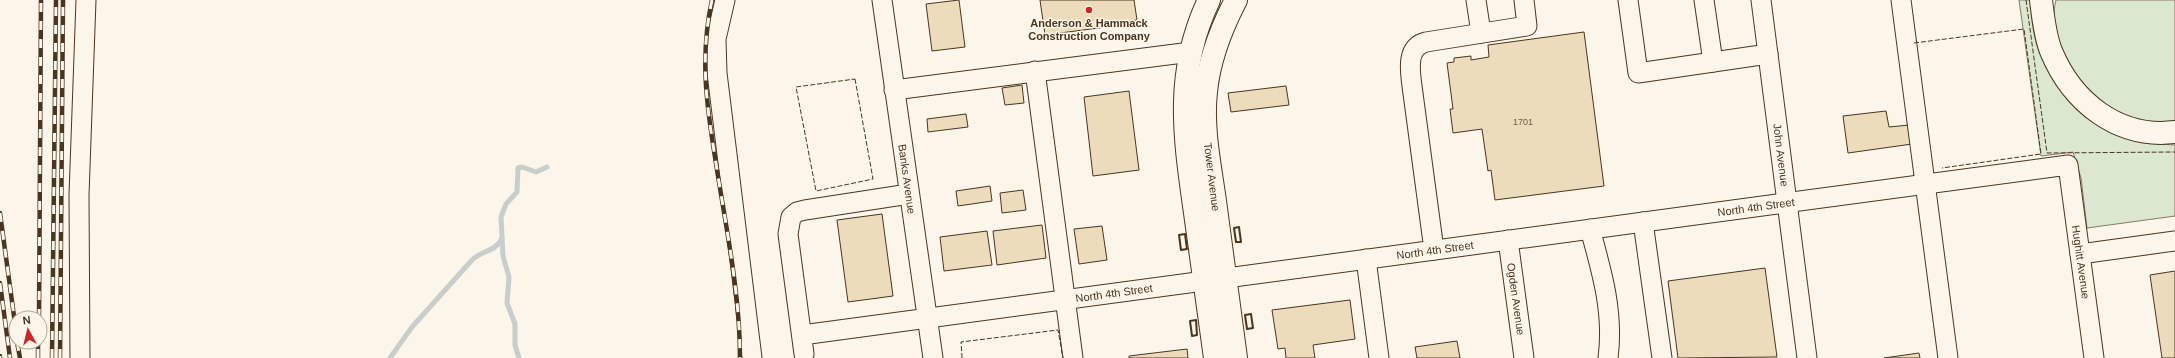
<svg xmlns="http://www.w3.org/2000/svg" width="2175" height="358" font-family="Helvetica,sans-serif">
<style>
.green{fill:#dce7d0;stroke:#887966}
.lines{fill:none;stroke-linecap:round;stroke-linejoin:round}
.stream{stroke:#c9cecd;stroke-width:5}
.building{fill:#ecdcbc;stroke:#4a3520}
.minor-casing{stroke:#4a3520;stroke-width:21}
.major-casing{stroke:#4a3520;stroke-width:24}
.highway-casing{stroke:#4a3520;stroke-width:24}
.minor{stroke:#fbf6e9;stroke-width:19}
.major{stroke:#fbf6e9;stroke-width:22}
.highway{stroke:#fbf6e9;stroke-width:22}
.rail-casing{stroke:#4a3520;stroke-width:4.5}
.rail{stroke:#fbf6e9;stroke-width:3;stroke-dasharray:9;stroke-linecap:butt}
.fence{stroke:#4a3520;stroke-width:1;stroke-dasharray:5 2;stroke-linecap:butt}
.wall{stroke:#4a3520;stroke-width:2}
.poi-dot{fill:#c62828;stroke:#fbf6e9;stroke-width:1.5}
.labels{text-anchor:middle;stroke-width:3;stroke-linejoin:round;paint-order:stroke}
.number-label{font-size:9px;fill:#725f47}
.poi-label{font-size:11px;font-weight:bold;fill:#4a3520;stroke:#fbf6e9}
.street-label{font-size:11px;fill:#4a3520;stroke:#fbf6e9}
</style>
<rect width="100%" height="100%" fill="#fbf6e9"/>
<g class="green">
<polygon points="2019,0 2035,0 2043,46 2132,140 2158,144 2175,145 2175,216 2087,228 2081,178 2073,152 2041,156"/>
<path d="M2056 0H2175V124C2156 123 2136 122 2119 113 2081 93 2045 45 2056 0Z"/>
</g>
<g class="lines">
<g class="stream">
<path d="M390 358 412 327 472 260C482 250 496 252 502 238"/>
<polyline points="519,358 515,345 515,324 507,303 509,277 503,256 501,217 506,204 517,192 518,168 522,167 536,172 547,167"/>
</g>
</g>
<g class="building">
<polygon points="959,0 965,47 932,51 926,4"/>
<polygon points="1040,0 1134,0 1137,20 1114,23 1114,26 1045,35"/>
<polygon points="1584,32 1604,186 1495,200 1491,170 1488,171 1482,129 1453,133 1450,109 1453,109 1447,63 1454,62 1454,58 1471,56 1471,60 1489,57 1488,45"/>
<polygon points="1022,85 1024,103 1005,105 1002,88"/>
<polygon points="1286,86 1289,105 1231,112 1228,93"/>
<polygon points="1129,91 1139,170 1093,176 1084,97"/>
<polygon points="1886,111 1889,127 1909,125 1912,144 1848,153 1843,116"/>
<polygon points="966,114 968,127 928,132 927,119"/>
<polygon points="990,186 992,201 958,206 956,191"/>
<polygon points="1023,190 1026,210 1002,213 1000,193"/>
<polygon points="882,214 893,296 848,302 837,220"/>
<polygon points="1042,225 1046,258 997,265 993,231"/>
<polygon points="1102,226 1107,260 1079,264 1074,229"/>
<polygon points="987,231 992,265 944,271 940,237"/>
<polygon points="1765,268 1777,357 1678,358 1668,281"/>
<polygon points="2175,271 2175,358 2162,358 2150,275"/>
<polygon points="1350,300 1355,339 1313,345 1315,358 1286,358 1285,348 1278,349 1272,310"/>
<polygon points="1457,341 1460,358 1417,358 1415,347"/>
<polygon points="1187,349 1188,358 1129,358 1129,356"/>
<polygon points="1919,353 1920,358 1884,358"/>
</g>
<g class="lines">
<g class="minor-casing">
<g id="minor">
<polyline points="725,0 716,39 717,73 752,358"/>
<polyline points="882,0 933,358"/>
<polyline points="1476,0 1481,33"/>
<polyline points="1628,0 1638,73 1768,54"/>
<polyline points="1704,0 1713,62"/>
<polyline points="1761,0 1807,358"/>
<polyline points="1901,0 1948,358"/>
<polyline points="1035,71 1073,358"/>
<polyline points="894,90 1191,52"/>
<polyline points="1643,222 1662,358"/>
<path d="M1590 229C1602 272 1614 313 1608 358"/>
<polyline points="1508,240 1524,358"/>
<path d="M1434 250 1412 86C1410 70 1406 47 1426 42L1527 26 1524 0"/>
<polyline points="2080,254 2175,241"/>
<polyline points="1366,259 1379,358"/>
<polyline points="802,335 2068,165 2094,358"/>
<polyline points="804,354 788,234 791,217 797,212 805,210 909,194"/>
<polyline points="80,358 79,195 86,0"/>
</g>
</g>
<g class="major-casing">
<g id="major">
<path d="M1209 0C1173 75 1185 141 1196 220 1202 266 1209 312 1215 358"/>
<path d="M1236 358C1229 306 1222 253 1215 201 1210 165 1202 128 1206 92 1209 59 1221 29 1236 0"/>
</g>
</g>
<g class="highway-casing">
<path id="highway" d="M2041 0C2043 17 2045 36 2051 51 2072 102 2118 139 2175 132"/>
</g>
<use href="#minor" class="minor"/>
<use href="#major" class="major"/>
<use href="#highway" class="highway"/>
<g class="rail-casing">
<g id="rail">
<path d="M712 0C700 55 706 102 715 157 725 223 740 291 740 358"/>
<polyline points="0,213 16,331"/>
<polyline points="0,283 10,358"/>
<polyline points="39,318 41,0"/>
<polyline points="17,342 20,358"/>
<polyline points="0,356 0,358"/>
<polyline points="38,358 38,342"/>
<polyline points="52,358 56,0"/>
<polyline points="60,358 63,0"/>
</g>
</g>
<use href="#rail" class="rail"/>
<g class="fence">
<polyline points="2026,0 2047,153 2175,152"/>
<polyline points="1914,43 2024,29 2041,154 1942,168"/>
<polygon points="855,79 873,179 816,191 796,87"/>
<polyline points="962,358 961,342 1058,330 1063,358"/>
</g>
<g class="wall">
<polygon points="1239,227 1241,242 1236,242 1234,228"/>
<polygon points="1185,234 1187,249 1181,250 1179,235"/>
<polygon points="1251,314 1253,328 1247,329 1245,315"/>
<polygon points="1196,320 1197,335 1192,336 1190,321"/>
</g>
</g>
<circle class="poi-dot" cx="1089" cy="10" r="4"/>
<g class="labels">
<g class="number-label">
<text x="1523" y="125">1701</text>
</g>
<g class="poi-label">
<text x="1089" y="27">Anderson &amp; Hammack<tspan x="1089" dy="13">Construction Company</tspan></text>
</g>
<g class="street-label">
<text transform="translate(1781 155) rotate(83)" y="4">John Avenue</text>
<text transform="translate(1212 177) rotate(83)" y="4">Tower Avenue</text>
<text transform="translate(907 179) rotate(82)" y="4">Banks Avenue</text>
<text transform="translate(1756 207) rotate(-8)" y="4">North 4th Street</text>
<text transform="translate(1435 250) rotate(-8)" y="4">North 4th Street</text>
<text transform="translate(2081 262) rotate(82)" y="4">Hughitt Avenue</text>
<text transform="translate(1114 293) rotate(-8)" y="4">North 4th Street</text>
<text transform="translate(1516 299) rotate(82)" y="4">Ogden Avenue</text>
</g>
</g>
<g transform="translate(28 330) rotate(352)"><circle r="19" fill="#fbf6e9" stroke="#b4a999"/>
<path d="M0-3L7 15L0 10L-7 15Z" fill="#c62828"/>
<text y="-6" font-size="11" font-weight="bold" text-anchor="middle" fill="#4a3520">N</text>
</g>
</svg>
